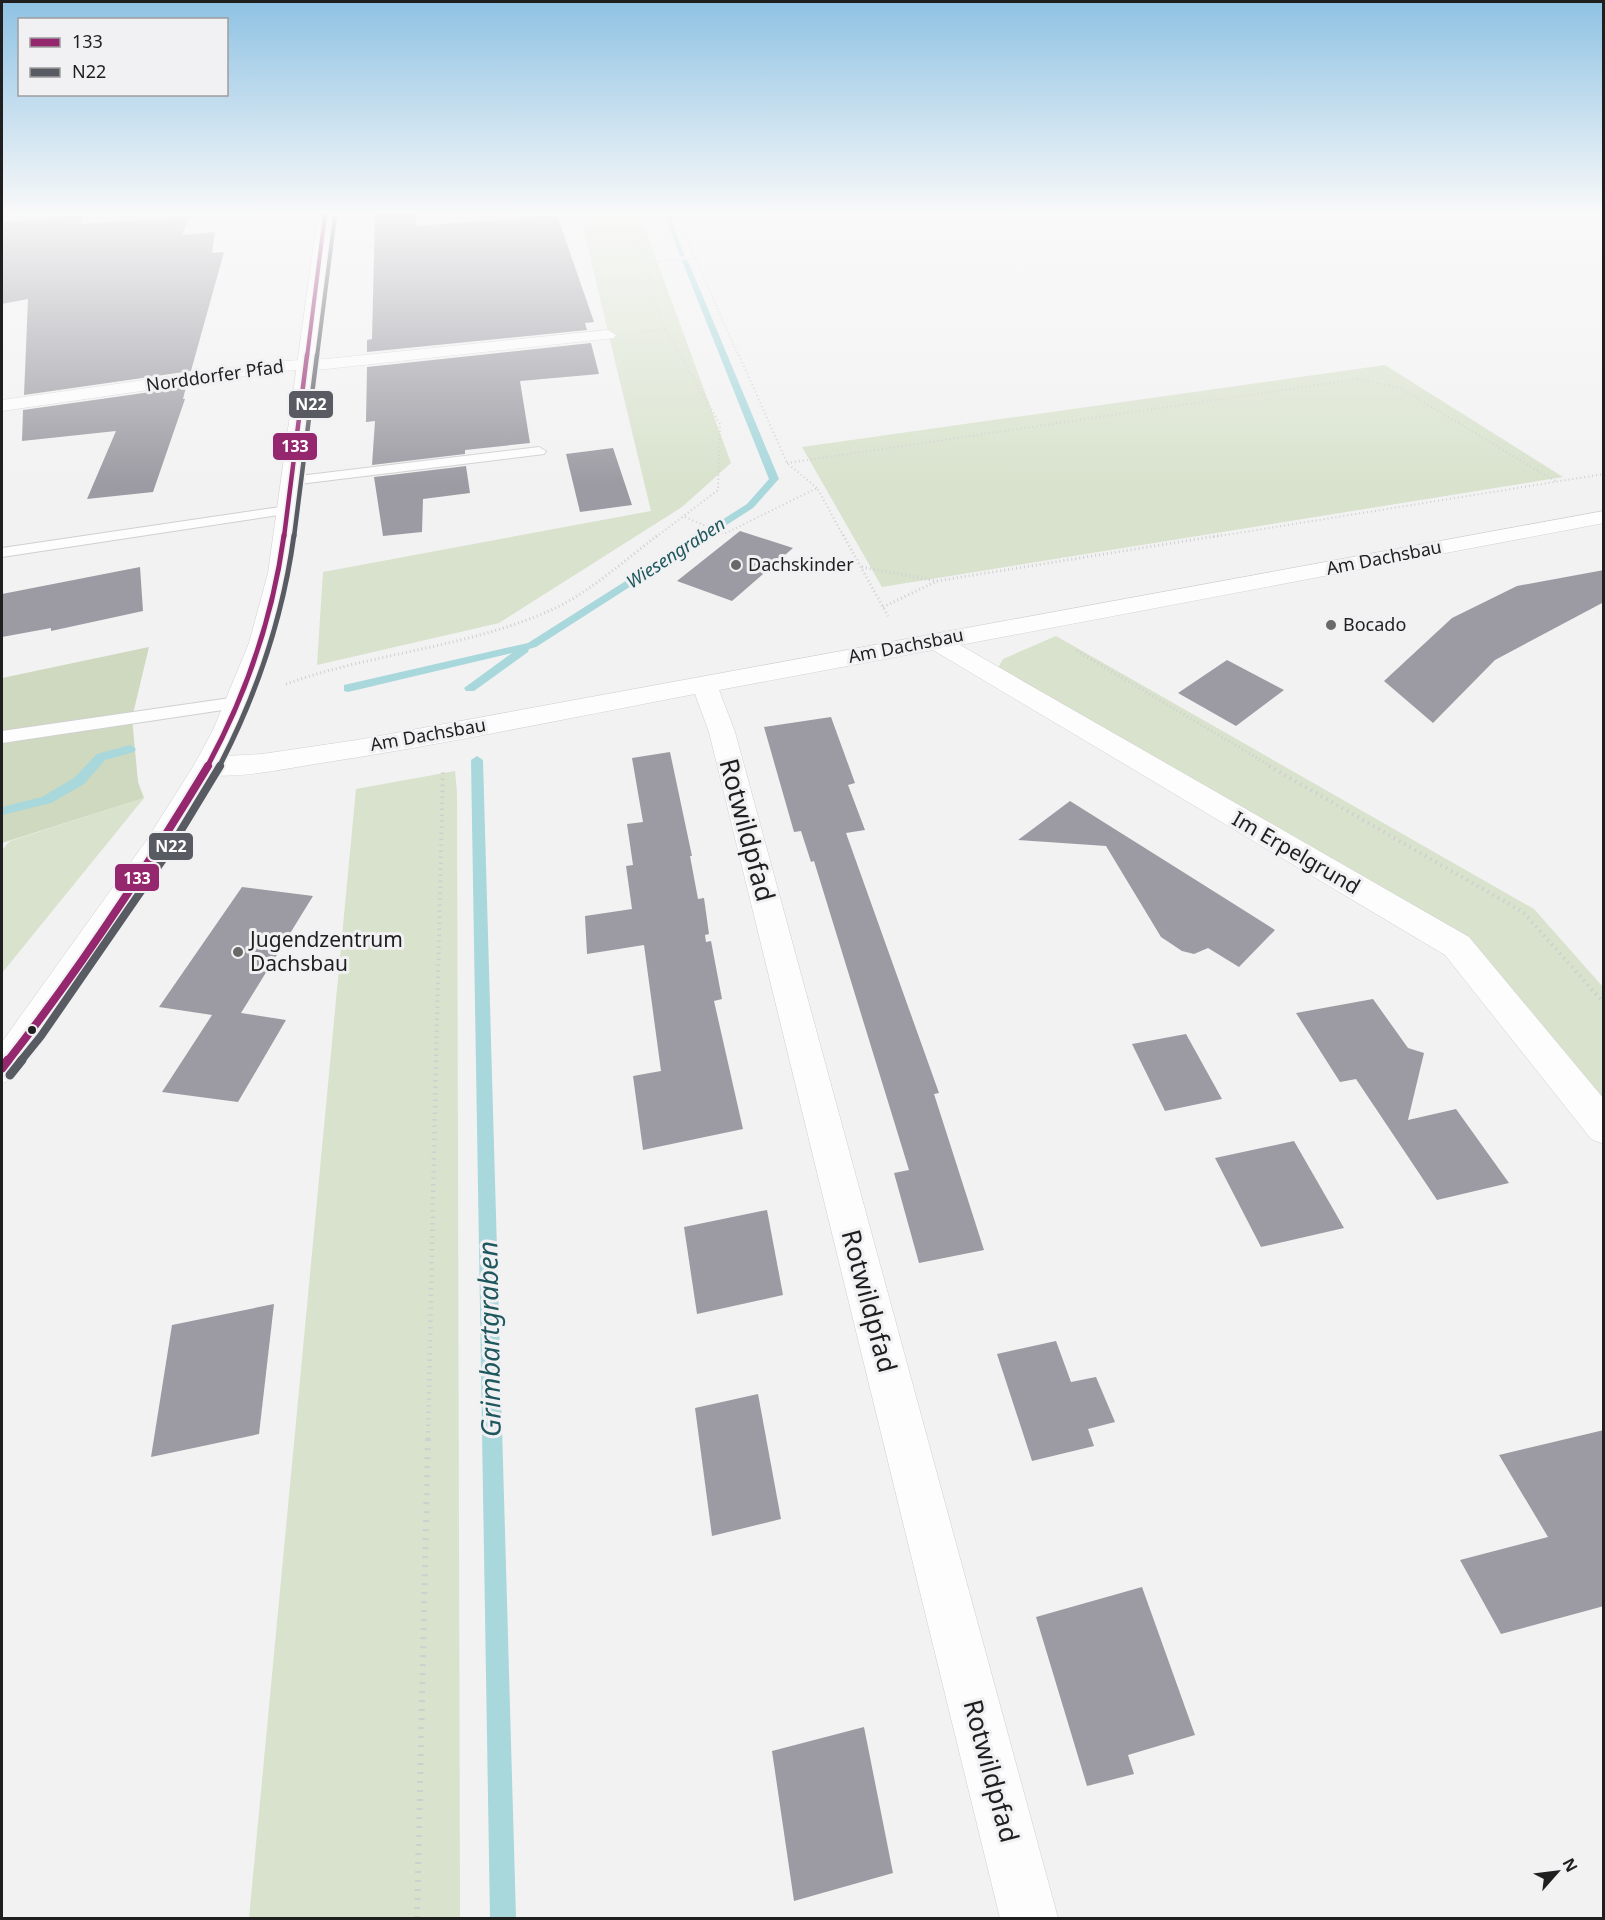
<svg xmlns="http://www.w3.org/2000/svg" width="1605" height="1920" font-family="'Noto Sans',sans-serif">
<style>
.green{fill:#d8e2cc}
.forest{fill:#ced9bf}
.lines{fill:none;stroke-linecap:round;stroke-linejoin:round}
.stream{fill:#a8d7dc;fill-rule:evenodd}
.building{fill:#9c9ba3}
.lane-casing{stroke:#d0d0d0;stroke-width:2}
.street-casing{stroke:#d0d0d0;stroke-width:1}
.secondary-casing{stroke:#d0d0d0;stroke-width:1}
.path-far5{stroke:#cfcfd0;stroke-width:1.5;stroke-dasharray:1 2;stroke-linecap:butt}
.path-far4{stroke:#cfcfd0;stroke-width:2;stroke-dasharray:1 3;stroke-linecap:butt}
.path-far3{stroke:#cfcfd0;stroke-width:3;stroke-dasharray:1 3;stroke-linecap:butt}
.path-far2{stroke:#cfcfd0;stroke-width:4;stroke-dasharray:1.5 4.5;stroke-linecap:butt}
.path-far1{stroke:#cfcfd0;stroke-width:4.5;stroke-dasharray:1.5 5;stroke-linecap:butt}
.path{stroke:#cfcfd0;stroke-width:6;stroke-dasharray:2 7;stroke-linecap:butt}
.lane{fill:#fdfdfd;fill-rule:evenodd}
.street{fill:#fdfdfd;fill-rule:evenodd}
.secondary{fill:#fdfdfd;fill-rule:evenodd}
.bus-1-far4-casing{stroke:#f1f1f3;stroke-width:6}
.bus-1-far3-casing{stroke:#f1f1f3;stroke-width:8}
.bus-1-far2-casing{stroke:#f1f1f3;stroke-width:8}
.bus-1-far1-casing{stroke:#f1f1f3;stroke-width:12}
.bus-1-casing{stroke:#f1f1f3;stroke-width:14}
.bus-2-far4-casing{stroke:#f1f1f3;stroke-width:6}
.bus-2-far3-casing{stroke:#f1f1f3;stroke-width:8}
.bus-2-far2-casing{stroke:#f1f1f3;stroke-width:8}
.bus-2-far1-casing{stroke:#f1f1f3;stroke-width:12}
.bus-2-casing{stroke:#f1f1f3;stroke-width:14}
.bus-1-far4{stroke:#95276e;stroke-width:4}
.bus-1-far3{stroke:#95276e;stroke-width:4.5}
.bus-1-far2{stroke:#95276e;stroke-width:5}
.bus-1-far1{stroke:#95276e;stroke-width:8}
.bus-1{stroke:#95276e;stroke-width:9}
.bus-2-far4{stroke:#595b62;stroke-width:4}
.bus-2-far3{stroke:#595b62;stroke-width:4.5}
.bus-2-far2{stroke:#595b62;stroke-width:5}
.bus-2-far1{stroke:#595b62;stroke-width:8}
.bus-2{stroke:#595b62;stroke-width:9}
.poi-dot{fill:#69696a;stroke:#f1f1f3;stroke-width:2}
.bus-dot{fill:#1f1f20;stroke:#f1f1f3;stroke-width:2}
.labels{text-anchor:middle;stroke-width:6;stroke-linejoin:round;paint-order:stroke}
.far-street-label{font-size:18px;fill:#1f1f20;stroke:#f1f1f3}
.far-water-label{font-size:18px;font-style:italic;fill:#1e575d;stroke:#f1f1f3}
.far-poi-label{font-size:18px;fill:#1f1f20;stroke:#f1f1f3;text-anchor:start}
.street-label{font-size:21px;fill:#1f1f20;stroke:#f1f1f3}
.poi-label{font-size:21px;fill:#1f1f20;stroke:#f1f1f3;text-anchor:start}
.near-street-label{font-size:26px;fill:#1f1f20;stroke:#f1f1f3}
.near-water-label{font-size:27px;font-style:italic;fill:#1e575d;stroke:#f1f1f3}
.line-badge{stroke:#f1f1f3;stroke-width:2}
.badge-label{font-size:16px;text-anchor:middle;font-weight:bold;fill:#fff}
</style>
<rect width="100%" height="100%" fill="#f2f2f2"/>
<g class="green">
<polygon points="580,215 640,215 731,463 682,507 499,623 317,665 323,572 651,511"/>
<polygon points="1385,365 1563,477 882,587 802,447"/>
<polygon points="1056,636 1534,909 1603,987 1603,1104 1516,998 998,668 1003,659"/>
<polygon points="455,771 457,792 460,1918 249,1918 356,789"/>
<polygon points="144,798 2,973 2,850 10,841"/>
</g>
<polygon class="forest" points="149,647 132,718 138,782 144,798 2,843 2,678"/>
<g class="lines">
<g class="stream">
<polygon points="664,215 670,215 685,257 680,256"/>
<polygon points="685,259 688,261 779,479 777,481 753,508 536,647 529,649 528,652 474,691 466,691 464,688 512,653 348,692 344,691 344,685 528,643 747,504 769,479 682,261"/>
<polygon points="130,745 136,749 134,752 105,760 84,784 51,803 2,815 2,807 42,797 74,778 97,754"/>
<polygon points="477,756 483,760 516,1918 490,1918 471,760"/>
</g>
</g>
<g class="building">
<polygon points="84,215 81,224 190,216 182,235 215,232 212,253 224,252 191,371 24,395 28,299 2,304 2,222"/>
<polygon points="375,215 416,215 416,226 557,215 594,322 585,323 587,330 367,352 367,340 372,339"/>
<polygon points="591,343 599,374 520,381 530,443 465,450 465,454 372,465 375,421 366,422 367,367"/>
<polygon points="186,387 183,399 185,399 153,492 87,499 116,431 22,441 23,410"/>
<polygon points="613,448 632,505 580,512 566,454"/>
<polygon points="466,466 470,493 423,499 422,532 383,536 374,477"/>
<polygon points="740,531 793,548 732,601 677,581"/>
<polygon points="140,567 143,611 51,631 51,628 2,637 2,594"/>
<polygon points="1604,570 1604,602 1495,660 1433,723 1384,681 1452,618 1517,586"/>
<polygon points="1227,660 1284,690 1236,726 1178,693"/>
<polygon points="831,717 855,783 848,785 865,830 846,833 939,1093 934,1094 984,1250 919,1263 894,1173 909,1170 814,861 811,862 801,831 794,832 764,727"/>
<polygon points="670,752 692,856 690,856 698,899 704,898 709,934 705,935 706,942 711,941 722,999 714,1001 743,1129 643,1150 633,1076 661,1071 644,945 587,954 585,916 632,909 626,866 633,865 627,824 643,822 632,758"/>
<polygon points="1070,801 1199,882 1275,930 1239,967 1208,948 1194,954 1182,951 1161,937 1106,846 1018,840"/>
<polygon points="242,887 313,896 241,1013 286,1020 238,1102 162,1092 212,1015 159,1007"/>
<polygon points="1373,999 1408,1048 1424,1053 1408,1120 1456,1109 1509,1183 1437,1200 1356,1079 1340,1082 1296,1013"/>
<polygon points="1186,1034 1222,1099 1165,1111 1132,1044"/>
<polygon points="1294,1141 1344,1228 1261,1247 1215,1158"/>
<polygon points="767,1210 783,1295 697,1314 684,1227"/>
<polygon points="274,1304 259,1434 151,1457 172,1325"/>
<polygon points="1056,1341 1071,1382 1096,1377 1115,1422 1088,1429 1094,1446 1032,1461 997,1354"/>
<polygon points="758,1394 781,1519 712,1536 695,1408"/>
<polygon points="1604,1430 1604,1606 1501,1634 1460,1560 1548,1537 1499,1455"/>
<polygon points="1142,1587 1195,1735 1128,1755 1134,1774 1087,1786 1036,1617"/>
<polygon points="864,1727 893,1873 794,1901 772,1751"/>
</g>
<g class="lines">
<g class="lane-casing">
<g id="lane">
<polygon points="539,447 546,451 544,454 291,485 284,481 291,477"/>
<polygon points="287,506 292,507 294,510 292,513 2,557 2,548"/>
<polygon points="237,697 243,699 246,703 243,707 2,743 2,731"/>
</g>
</g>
<g class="street-casing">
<g id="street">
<polygon points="608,330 616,335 614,338 326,369 280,371 2,411 2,400 280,361 326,359"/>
<path d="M1604 511V523L960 645 1469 937 1604 1099V1144L1591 1139 1445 955 933 650 719 690 735 732 1058 1918H1000L709 732 695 694C569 718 442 745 315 764 283 769 229 781 198 773L194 766 198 759 208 757 262 754 357 740Z"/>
</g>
</g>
<g class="secondary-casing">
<polygon id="secondary" points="318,215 332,215 290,573 273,643 239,730 222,766 168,857 44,1040 15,1079 2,1083 2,1042 146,841 194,765 213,730 249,643 268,573"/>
</g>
<g class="path-far5">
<polyline points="626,215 631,234 646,262 651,294 666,330 681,357"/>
<polyline points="676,215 739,357"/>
<polyline points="646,262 695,258"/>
<polyline points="640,332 666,330"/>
</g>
<g class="path-far4">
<polyline points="739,355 787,463 817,488"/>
<polyline points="787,463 1358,379 1400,388 1557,482"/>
<polyline points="685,517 724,534 817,488 844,537"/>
<polyline points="656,537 718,490 720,424 680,355"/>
<polyline points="1213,537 1604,474"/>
</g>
<g class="path-far3">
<polyline points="843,535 888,616"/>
<polyline points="862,567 937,581"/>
<polyline points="883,607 937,581 1222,535"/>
<polyline points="1077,651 1272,767"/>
<path d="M286 684C372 653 465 648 549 611 588 594 625 560 658 535"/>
</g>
<g class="path-far2">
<polyline points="1269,766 1523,912 1604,1003"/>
<polyline points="436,1062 443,770"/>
</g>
<polyline class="path-far1" points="428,1439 436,1060"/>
<polyline class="path" points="417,1918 428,1437"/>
<use href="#lane" class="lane"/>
<use href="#street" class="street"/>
<use href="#secondary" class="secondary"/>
<g class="bus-1-far4-casing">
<polyline id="bus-1-far4" points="307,357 325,215"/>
</g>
<g class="bus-1-far3-casing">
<polyline id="bus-1-far3" points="284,537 307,355"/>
</g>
<g class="bus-1-far2-casing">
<path id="bus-1-far2" d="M207 767C246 695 273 616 284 535"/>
</g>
<g class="bus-1-far1-casing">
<path id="bus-1-far1" d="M7 1062C80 969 147 867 208 766"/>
</g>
<g class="bus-1-casing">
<polyline id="bus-1" points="2,1068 8,1060"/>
</g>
<g class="bus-2-far4-casing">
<polyline id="bus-2-far4" points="317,357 335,216"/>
</g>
<g class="bus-2-far3-casing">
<polyline id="bus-2-far3" points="294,537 317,355"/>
</g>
<g class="bus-2-far2-casing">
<path id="bus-2-far2" d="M219 767C257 694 283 617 294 535"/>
</g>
<g class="bus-2-far1-casing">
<polyline id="bus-2-far1" points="20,1062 41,1036 166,855 220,766"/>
</g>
<g class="bus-2-casing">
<polyline id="bus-2" points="10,1075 22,1060"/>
</g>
<use href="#bus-1-far4" class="bus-1-far4"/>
<use href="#bus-1-far3" class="bus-1-far3"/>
<use href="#bus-1-far2" class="bus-1-far2"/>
<use href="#bus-1-far1" class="bus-1-far1"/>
<use href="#bus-1" class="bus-1"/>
<use href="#bus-2-far4" class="bus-2-far4"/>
<use href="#bus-2-far3" class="bus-2-far3"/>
<use href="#bus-2-far2" class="bus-2-far2"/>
<use href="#bus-2-far1" class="bus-2-far1"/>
<use href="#bus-2" class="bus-2"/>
</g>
<linearGradient id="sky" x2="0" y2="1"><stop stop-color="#8ec2e3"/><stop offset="0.44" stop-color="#f9f9f9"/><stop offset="1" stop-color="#f9f9f9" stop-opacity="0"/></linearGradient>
<rect width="1605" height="484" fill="url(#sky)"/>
<g class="poi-dot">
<circle cx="736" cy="565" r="6"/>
<circle cx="1331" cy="625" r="6"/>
<circle cx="238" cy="952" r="6"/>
</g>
<circle class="bus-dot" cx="32" cy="1030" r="5"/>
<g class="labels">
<g class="far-street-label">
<text transform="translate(215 376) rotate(-8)" y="6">Norddorfer Pfad</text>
<text transform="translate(1384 558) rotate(-11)" y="6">Am Dachsbau</text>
<text transform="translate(906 646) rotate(-11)" y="6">Am Dachsbau</text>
<text transform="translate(428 735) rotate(-10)" y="6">Am Dachsbau</text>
</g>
<g class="far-water-label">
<text transform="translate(676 553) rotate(-33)" y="6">Wiesengraben</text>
</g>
<g class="far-poi-label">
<text x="748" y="571">Dachskinder</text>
<text x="1343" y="631">Bocado</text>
</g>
<g class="street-label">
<text transform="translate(1296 853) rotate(30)" y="7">Im Erpelgrund</text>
</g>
<g class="poi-label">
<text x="250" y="947">Jugendzentrum<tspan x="250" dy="24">Dachsbau</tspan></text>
</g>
<g class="near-street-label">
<text transform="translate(747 830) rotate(75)" y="9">Rotwildpfad</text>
<text transform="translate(869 1301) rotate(75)" y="9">Rotwildpfad</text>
<text transform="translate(991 1771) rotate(75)" y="9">Rotwildpfad</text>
</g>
<g class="near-water-label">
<text transform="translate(490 1339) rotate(-91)" y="9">Grimbartgraben</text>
</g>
</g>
<g class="line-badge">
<rect x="288" y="390" width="46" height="29" rx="6" fill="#595b62"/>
<rect x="272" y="432" width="46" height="29" rx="6" fill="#95276e"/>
<rect x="148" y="832" width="46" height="29" rx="6" fill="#595b62"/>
<rect x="114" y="863" width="46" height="29" rx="6" fill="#95276e"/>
</g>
<g class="badge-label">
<text x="311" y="410">N22</text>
<text x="295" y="452">133</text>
<text x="171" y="852">N22</text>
<text x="137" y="884">133</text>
</g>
<rect width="1605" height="1920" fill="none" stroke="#1f1f20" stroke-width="6"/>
<rect x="18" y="18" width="210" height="78" fill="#f1f1f3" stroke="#9d9d9f" stroke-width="1.5"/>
<rect x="30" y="38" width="30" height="9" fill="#95276e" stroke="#9d9d9f" stroke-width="1.5"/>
<text x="72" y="48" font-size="18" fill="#1f1f20">133</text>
<rect x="30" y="68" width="30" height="9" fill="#595b62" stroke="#9d9d9f" stroke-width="1.5"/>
<text x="72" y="78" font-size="18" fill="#1f1f20">N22</text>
<g transform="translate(1557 1872) rotate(62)" stroke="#f1f1f3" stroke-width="4.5" paint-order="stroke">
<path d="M0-4.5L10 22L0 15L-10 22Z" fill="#1f1f20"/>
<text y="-9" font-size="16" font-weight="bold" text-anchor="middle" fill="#1f1f20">N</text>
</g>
</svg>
